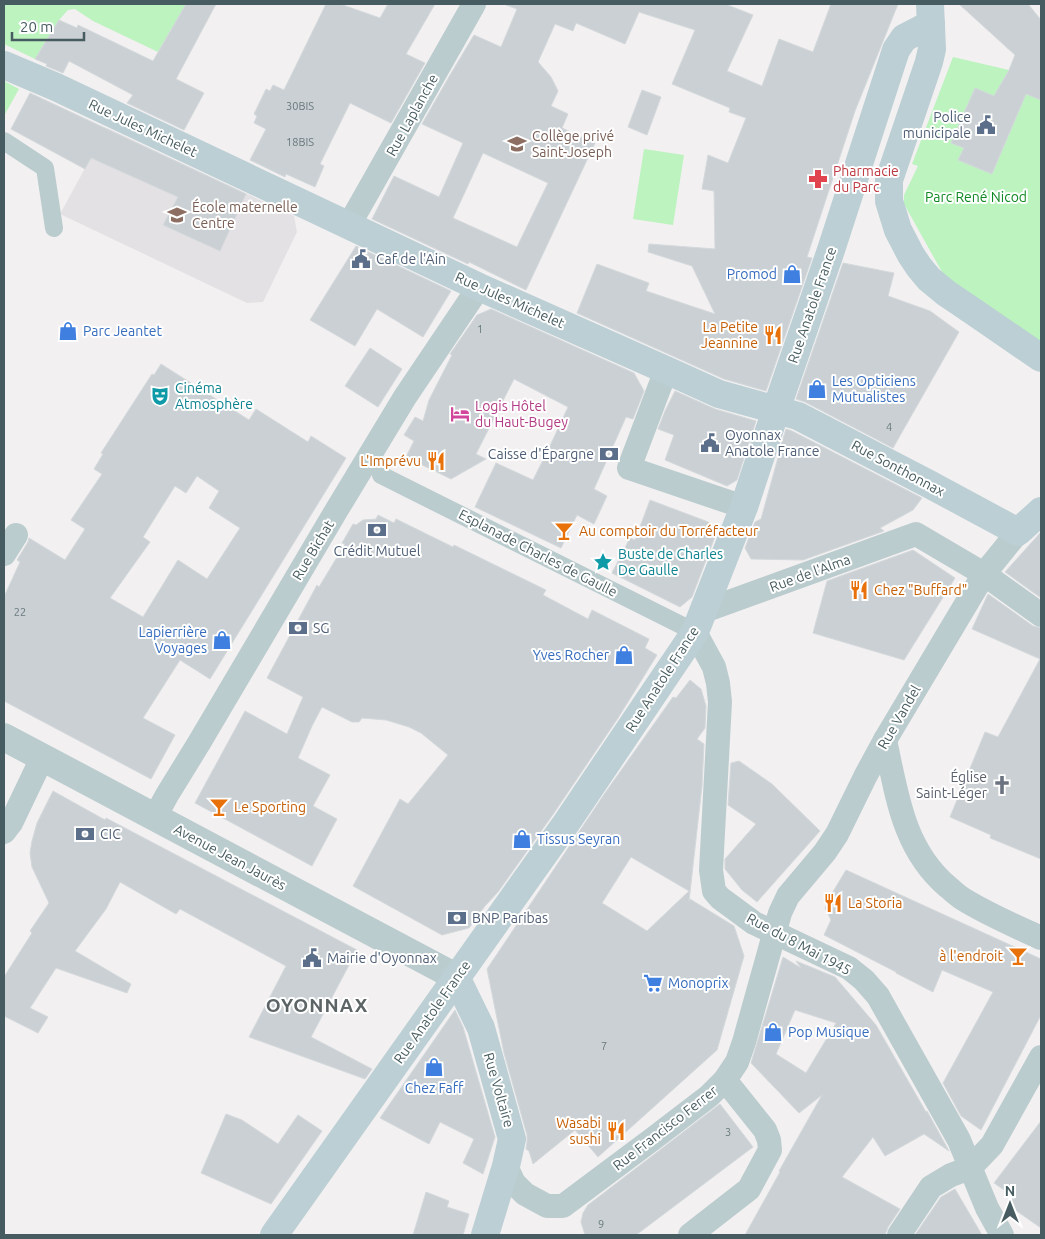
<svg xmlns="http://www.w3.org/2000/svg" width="1045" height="1239" font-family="Ubuntu,sans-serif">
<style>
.education{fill:#e4e1e4}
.green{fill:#bcf3bf}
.building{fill:#cad0d3;stroke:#d4d9dc;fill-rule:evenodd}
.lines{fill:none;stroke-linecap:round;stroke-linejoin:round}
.pedestrian{stroke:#bbccce;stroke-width:18}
.minor{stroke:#bbccce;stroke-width:24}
.tertiary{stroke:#bbccce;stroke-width:28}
.secondary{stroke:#bbcfd4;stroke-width:28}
.labels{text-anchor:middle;stroke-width:4;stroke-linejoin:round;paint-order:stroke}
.number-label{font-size:11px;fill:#68797d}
.street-label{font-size:14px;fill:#475c60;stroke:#fff}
.service-label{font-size:14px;fill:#4e5e75;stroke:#fff;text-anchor:start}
.education-label{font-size:14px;fill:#785e54;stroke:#fff;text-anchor:start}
.health-label{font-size:14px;fill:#be3a42;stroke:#fff;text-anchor:start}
.park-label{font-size:14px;fill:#108923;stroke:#fff}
.shop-label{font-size:14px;fill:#366cbe;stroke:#fff;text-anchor:start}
.food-label{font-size:14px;fill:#c56008;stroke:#fff;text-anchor:end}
.culture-label{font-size:14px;fill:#0d838f;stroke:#fff;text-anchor:start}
.hotel-label{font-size:14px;fill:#b23c85;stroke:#fff;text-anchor:start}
.worship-label{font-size:14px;fill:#5b616d;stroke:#fff;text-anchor:end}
.district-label{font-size:19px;font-weight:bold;letter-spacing:1px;fill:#5c6466;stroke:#fff}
</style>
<rect width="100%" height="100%" fill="#f3f0f1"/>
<polygon class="education" points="107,128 294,216 297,232 263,302 247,303 60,214"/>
<g class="green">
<polygon points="4,4 186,4 158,52 93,21 75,9 68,10 59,20 35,59 4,44"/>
<polygon points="953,57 1009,70 1004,85 1041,99 1041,350 947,281 904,204 904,195 918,166 912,164"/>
<polygon points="4,81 19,89 4,116"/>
<polygon points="644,149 684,155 673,225 633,219"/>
</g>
<g class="building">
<polygon points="186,4 216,4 176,79 204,93 184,130 127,103 133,95 69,61 63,73 46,66 47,64 35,59 59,20 77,28 78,25 153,61"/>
<polygon points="326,4 340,4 380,18 388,4 435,4 406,54 425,63 391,123 350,103 320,164 324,166 315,187 286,174 285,177 250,160 266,129 254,123 257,116 254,114 266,89 270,91 273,85 284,90"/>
<path d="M506 4H725L753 15 727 71 762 86 779 39 813 52 831 4H898L855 111 807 257 812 258 766 391 724 379 577 313 597 264 649 283 646 291 715 314 692 266 648 252 649 244 715 249 714 191 702 189 708 155 728 163 746 118 729 112 730 108 672 84 695 30 639 12 625 44 576 23 573 31 555 24 538 62 551 77 558 91 551 106 568 114 562 128 595 143 526 290 469 262 468 264 372 219 394 176 439 197 463 143 422 124 450 75 474 35 501 47 517 9 506 5ZM483 153 548 183 517 247 453 218Z"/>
<polygon points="959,4 1028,4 1041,20 1041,100 1026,94 992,174 958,160 964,148 951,143 975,88 994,96 1009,70 1015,55"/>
<polygon points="642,90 661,97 647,135 628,127"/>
<polygon points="30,93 246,194 220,251 163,225 178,197 91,158 85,169 11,129"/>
<polygon points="356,246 451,291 423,337 377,309 355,346 310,320"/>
<polygon points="843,263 894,273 888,296 930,311 959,332 893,448 805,402 796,399"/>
<polygon points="491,309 634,373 644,391 633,419 626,417 594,489 607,496 594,524 577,515 561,548 475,507 496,463 533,480 549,448 568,407 514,379 476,454 486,459 451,479 406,457 414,441 404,435 415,417 423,421 429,400 452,355 450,354 477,315"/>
<polygon points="370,348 402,369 378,407 345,386"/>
<path d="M161 364 249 420 256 409 308 442 311 436 346 458 210 679 180 660 143 718 175 735 151 779 4 701V597L20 562 17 560 28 542 29 538 65 560 85 529 71 520 102 474 94 469 103 454 101 453 152 374 154 375ZM197 476 219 491 209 508 240 528 207 579 178 560 143 617 110 598 150 542 143 537 175 486 186 493Z"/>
<polygon points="675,391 715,409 756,421 737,480 727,486 665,460 674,435 658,429 665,411"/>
<polygon points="786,429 792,431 922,498 913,510 880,528 884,531 803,560 751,559 745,548 755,522 761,519 779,454 778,455"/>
<polygon points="650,500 711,523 716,534 692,597 680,607 612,573 630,538 635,540"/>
<polygon points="378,515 394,523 396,519 453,547 454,545 546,590 543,595 588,619 592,610 649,639 645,648 657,655 618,718 554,813 498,892 485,906 469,928 442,935 353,886 400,799 408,804 448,755 421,733 409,727 386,720 362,718 359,722 352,722 322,707 312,726 298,758 330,775 313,806 337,819 312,866 195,803 245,711 287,734 303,697 267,678 317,585 319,587 345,544 342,543 353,524 356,525 363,520 376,519"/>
<polygon points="1041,532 1041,598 1005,572"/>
<polygon points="913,550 955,578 904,660 813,633 827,581"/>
<polygon points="988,594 1033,626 1041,628 1041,859 990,838 991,835 950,817 985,732 998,737 1040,659 972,629"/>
<path d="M690 680 701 689 706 706 705 728 697 739 704 744 702 786 689 901 690 899 734 926 744 956 717 1050 598 1157 575 1130 533 1164 529 1151 526 1149 527 1142V1135L504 1053 487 969 605 793 673 697 676 698ZM631 857 689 891 647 931 602 903Z"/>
<polygon points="739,761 772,784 820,831 757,902 742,890 725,869 725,859 756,824 728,805 731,763"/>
<polygon points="53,791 105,820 106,818 357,950 311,1037 372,1069 365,1079 249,1037 286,966 180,909 176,914 120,882 106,909 75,951 131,984 127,993 56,968 30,1008 48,1017 38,1033 4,1016 4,977 32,933 30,931 49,903 32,867 30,853 32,841 37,823"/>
<polygon points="846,870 1041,959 1041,1015 981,1130 961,1116 943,1083 993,992 942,970 933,992 896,973 896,972 824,935 831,920 825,908 834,890"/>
<path d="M783 957 801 968 796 961 835 977 876 1025 926 1112 927 1111 949 1151 924 1134 885 1156 873 1137 842 1177 900 1209 888 1227 885 1235H745L780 1172 779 1171 822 1095 799 1113 751 1063ZM795 1010 836 1023 806 1073 776 1054Z"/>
<polygon points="455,1010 463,1027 495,1137 483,1174 463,1163 474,1139 440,1122 429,1144 380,1118"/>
<polygon points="720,1104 753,1147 636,1235 585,1235 581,1222 583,1213 588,1205"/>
<polygon points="226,1114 242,1120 278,1144 298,1115 322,1131 271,1204 201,1173"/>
<polygon points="1041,1121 1041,1228 1008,1205 1014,1197 994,1183"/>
<polygon points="955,1189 982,1235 915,1235 941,1197"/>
<polygon points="426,1192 449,1201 447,1207 469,1214 463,1235 413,1235"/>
</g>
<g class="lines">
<g class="pedestrian">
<polyline points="4,141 45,168 54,228"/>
<polyline points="381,475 695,632"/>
</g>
<g class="minor">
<polyline points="349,225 474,4"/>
<polyline points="666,370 629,468 744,507"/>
<polyline points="4,554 16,535"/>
<polyline points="704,611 916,534 984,574 1041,615"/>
<polyline points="695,632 714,667 718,683 720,702 711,870 714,891 720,898 754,923 849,968 864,980 878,996 959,1140 987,1208 1002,1235"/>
<path d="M885 740C897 795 903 849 948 887 953 891 958 896 963 899 987 914 1015 926 1041 938"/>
<polyline points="155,817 167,795 199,743 336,511 405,397 479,287"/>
<polyline points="4,832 11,823 42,758"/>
<polyline points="506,1166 514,1183 525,1194 547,1206 563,1206 654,1138 709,1096 725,1080 737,1062 744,1042 780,913 788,896 825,852 837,834 866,775 885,740 984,574 1018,532"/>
<polyline points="690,1235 749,1189 770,1150 769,1140 765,1130 725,1080"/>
<polyline points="899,1235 931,1187 951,1175 970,1168 992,1145 1041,1057"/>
</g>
<polyline class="tertiary" points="4,737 456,977"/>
<g class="secondary">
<polyline points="930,4 932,49 929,62 889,180 889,201 898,230 911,255 919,267 929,279 946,293 974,312 1041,358"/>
<polyline points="4,65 56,87 479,287 666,370 719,394 798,416 927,483 1018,532 1041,511"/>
<polyline points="456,977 481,1028 512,1139 506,1166 485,1235"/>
<polyline points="274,1235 567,822 695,632 744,507 776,410 831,250 896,50 904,38 931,24"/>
</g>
</g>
<defs>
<g id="civic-bare" transform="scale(1.5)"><path d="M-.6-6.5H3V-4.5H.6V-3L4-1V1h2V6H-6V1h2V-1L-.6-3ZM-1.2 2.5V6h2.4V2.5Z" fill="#5c6f8a" stroke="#fff" stroke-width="2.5" paint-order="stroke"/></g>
<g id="school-bare" transform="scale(1.5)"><path d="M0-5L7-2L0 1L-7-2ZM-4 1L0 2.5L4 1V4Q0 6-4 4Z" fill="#8d6e63" stroke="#fff" stroke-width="2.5" paint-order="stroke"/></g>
<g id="pharmacy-bare" transform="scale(1.5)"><path d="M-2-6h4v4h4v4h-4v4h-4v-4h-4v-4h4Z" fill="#e0444e" stroke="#fff" stroke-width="2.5" paint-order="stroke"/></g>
<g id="shop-bare" transform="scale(1.5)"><path d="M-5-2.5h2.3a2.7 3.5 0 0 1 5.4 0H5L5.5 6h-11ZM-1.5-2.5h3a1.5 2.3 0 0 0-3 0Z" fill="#3f7fe0" stroke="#fff" stroke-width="2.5" paint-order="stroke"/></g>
<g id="restaurant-bare" transform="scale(1.5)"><path d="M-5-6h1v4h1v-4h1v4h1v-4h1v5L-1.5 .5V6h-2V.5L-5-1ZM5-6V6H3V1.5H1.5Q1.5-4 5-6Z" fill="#e8710a" stroke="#fff" stroke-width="2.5" paint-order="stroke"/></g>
<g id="theatre-bare" transform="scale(1.5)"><path d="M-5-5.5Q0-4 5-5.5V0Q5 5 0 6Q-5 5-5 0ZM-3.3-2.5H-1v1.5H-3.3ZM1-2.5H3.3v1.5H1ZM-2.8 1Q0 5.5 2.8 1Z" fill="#0f9aa8" stroke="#fff" stroke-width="2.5" paint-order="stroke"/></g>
<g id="hotel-bare" transform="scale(1.5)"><path d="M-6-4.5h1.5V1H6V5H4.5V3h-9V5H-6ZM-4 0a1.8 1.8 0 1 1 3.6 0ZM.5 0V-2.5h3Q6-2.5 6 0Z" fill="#d1479c" stroke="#fff" stroke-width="2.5" paint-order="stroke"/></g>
<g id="bank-bare" transform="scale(1.5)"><path d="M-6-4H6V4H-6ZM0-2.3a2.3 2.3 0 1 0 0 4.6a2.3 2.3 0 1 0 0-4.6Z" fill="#5c6f8a" stroke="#fff" stroke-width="2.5" paint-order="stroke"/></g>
<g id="bar-bare" transform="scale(1.5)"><path d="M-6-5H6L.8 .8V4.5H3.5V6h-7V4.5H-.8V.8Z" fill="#e8710a" stroke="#fff" stroke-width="2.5" paint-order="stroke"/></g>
<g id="sight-bare" transform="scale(1.5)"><path d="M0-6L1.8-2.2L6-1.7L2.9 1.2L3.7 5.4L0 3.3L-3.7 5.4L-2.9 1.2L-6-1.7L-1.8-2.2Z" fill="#0f9aa8" stroke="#fff" stroke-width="2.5" paint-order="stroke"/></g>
<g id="church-bare" transform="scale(1.5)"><path d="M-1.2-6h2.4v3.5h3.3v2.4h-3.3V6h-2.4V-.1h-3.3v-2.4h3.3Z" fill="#6b7280" stroke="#fff" stroke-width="2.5" paint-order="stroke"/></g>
<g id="supermarket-bare" transform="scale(1.5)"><path d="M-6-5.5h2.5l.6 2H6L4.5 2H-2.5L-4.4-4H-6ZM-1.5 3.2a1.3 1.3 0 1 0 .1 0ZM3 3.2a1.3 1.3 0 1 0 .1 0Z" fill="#3f7fe0" stroke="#fff" stroke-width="2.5" paint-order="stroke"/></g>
</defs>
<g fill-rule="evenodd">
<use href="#civic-bare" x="986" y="125"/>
<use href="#school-bare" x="517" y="144"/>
<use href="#pharmacy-bare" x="818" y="179"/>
<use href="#school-bare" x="177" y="215"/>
<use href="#civic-bare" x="361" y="259"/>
<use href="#shop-bare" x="792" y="274"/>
<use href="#shop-bare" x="68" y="331"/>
<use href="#restaurant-bare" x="773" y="335"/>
<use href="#shop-bare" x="817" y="389"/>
<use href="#theatre-bare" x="160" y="396"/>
<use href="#hotel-bare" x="460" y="414"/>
<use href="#civic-bare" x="710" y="443"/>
<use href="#bank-bare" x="609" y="454"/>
<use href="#restaurant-bare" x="436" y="461"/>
<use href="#bank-bare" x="377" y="530"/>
<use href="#bar-bare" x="564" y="531"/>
<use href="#sight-bare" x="603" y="562"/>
<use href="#restaurant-bare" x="859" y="590"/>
<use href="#bank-bare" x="298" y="628"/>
<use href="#shop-bare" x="222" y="640"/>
<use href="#shop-bare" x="624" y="655"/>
<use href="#church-bare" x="1002" y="785"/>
<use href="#bar-bare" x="219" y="807"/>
<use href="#bank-bare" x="85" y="834"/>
<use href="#shop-bare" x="522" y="839"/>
<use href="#restaurant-bare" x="833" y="903"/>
<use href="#bank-bare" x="457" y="918"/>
<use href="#bar-bare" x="1018" y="956"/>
<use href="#civic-bare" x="312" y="958"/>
<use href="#supermarket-bare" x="653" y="983"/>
<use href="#shop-bare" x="773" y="1032"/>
<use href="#shop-bare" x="434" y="1067"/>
<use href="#restaurant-bare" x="616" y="1131"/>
</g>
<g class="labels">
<g class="number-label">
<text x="300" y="110">30BIS</text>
<text x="300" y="146">18BIS</text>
<text x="480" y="333">1</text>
<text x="889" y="431">4</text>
<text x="20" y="616">22</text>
<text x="604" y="1050">7</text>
<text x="728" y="1136">3</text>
<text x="601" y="1228">9</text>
</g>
<g class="street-label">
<text transform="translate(412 115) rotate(-61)" y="5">Rue Laplanche</text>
<text transform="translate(143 128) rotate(25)" y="5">Rue Jules Michelet</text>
<text transform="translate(510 300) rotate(24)" y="5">Rue Jules Michelet</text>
<text transform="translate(812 305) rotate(-71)" y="5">Rue Anatole France</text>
<text transform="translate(898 468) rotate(28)" y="5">Rue Sonthonnax</text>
<text transform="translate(313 550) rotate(-59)" y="5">Rue Bichat</text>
<text transform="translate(538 553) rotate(27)" y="5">Esplanade Charles de Gaulle</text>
<text transform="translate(810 573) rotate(-20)" y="5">Rue de l'Alma</text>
<text transform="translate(662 679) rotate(-57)" y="5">Rue Anatole France</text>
<text transform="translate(899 717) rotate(-60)" y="5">Rue Vandel</text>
<text transform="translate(230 857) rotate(28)" y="5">Avenue Jean Jaurès</text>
<text transform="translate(799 944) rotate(28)" y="5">Rue du 8 Mai 1945</text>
<text transform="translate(432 1012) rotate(-55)" y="5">Rue Anatole France</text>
<text transform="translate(499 1090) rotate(74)" y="5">Rue Voltaire</text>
<text transform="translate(665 1128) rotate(-38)" y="5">Rue Francisco Ferrer</text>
</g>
<g class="service-label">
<text x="971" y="122" text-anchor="end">Police<tspan x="971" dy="16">municipale</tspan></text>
<text x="376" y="264">Caf de l'Ain</text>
<text x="725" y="440">Oyonnax<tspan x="725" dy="16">Anatole France</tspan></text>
<text x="594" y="459" text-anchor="end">Caisse d'Épargne</text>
<text x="377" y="556" text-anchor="middle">Crédit Mutuel</text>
<text x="313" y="633">SG</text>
<text x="100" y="839">CIC</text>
<text x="472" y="923">BNP Paribas</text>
<text x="327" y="963">Mairie d'Oyonnax</text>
</g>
<g class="education-label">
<text x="532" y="141">Collège privé<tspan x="532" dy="16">Saint-Joseph</tspan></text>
<text x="192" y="212">École maternelle<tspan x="192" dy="16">Centre</tspan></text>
</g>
<g class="health-label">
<text x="833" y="176">Pharmacie<tspan x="833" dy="16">du Parc</tspan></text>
</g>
<g class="park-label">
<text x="976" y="202">Parc René Nicod</text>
</g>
<g class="shop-label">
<text x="777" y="279" text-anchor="end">Promod</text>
<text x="83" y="336">Parc Jeantet</text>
<text x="832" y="386">Les Opticiens<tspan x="832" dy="16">Mutualistes</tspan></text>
<text x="207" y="637" text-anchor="end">Lapierrière<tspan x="207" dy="16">Voyages</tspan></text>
<text x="609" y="660" text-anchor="end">Yves Rocher</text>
<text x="537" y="844">Tissus Seyran</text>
<text x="668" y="988">Monoprix</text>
<text x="788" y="1037">Pop Musique</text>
<text x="434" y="1093" text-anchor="middle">Chez Faff</text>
</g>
<g class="food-label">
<text x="758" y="332">La Petite<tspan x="758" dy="16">Jeannine</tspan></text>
<text x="421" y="466">L'Imprévu</text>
<text x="579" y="536" text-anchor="start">Au comptoir du Torréfacteur</text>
<text x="874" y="595" text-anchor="start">Chez "Buffard"</text>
<text x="234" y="812" text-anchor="start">Le Sporting</text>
<text x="848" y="908" text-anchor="start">La Storia</text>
<text x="1003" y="961">à l'endroit</text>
<text x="601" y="1128">Wasabi<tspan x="601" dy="16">sushi</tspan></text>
</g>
<g class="culture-label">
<text x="175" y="393">Cinéma<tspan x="175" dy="16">Atmosphère</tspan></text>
<text x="618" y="559">Buste de Charles<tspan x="618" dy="16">De Gaulle</tspan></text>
</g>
<g class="hotel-label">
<text x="475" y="411">Logis Hôtel<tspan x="475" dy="16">du Haut-Bugey</tspan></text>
</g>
<g class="worship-label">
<text x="987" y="782">Église<tspan x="987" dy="16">Saint-Léger</tspan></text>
</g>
<g class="district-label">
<text x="317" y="1012">OYONNAX</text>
</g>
</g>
<rect width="1045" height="1239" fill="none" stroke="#475c60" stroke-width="10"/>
<g transform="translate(1010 1204)" stroke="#ffffff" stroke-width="4" paint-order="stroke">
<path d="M0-4L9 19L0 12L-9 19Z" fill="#475c60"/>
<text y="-8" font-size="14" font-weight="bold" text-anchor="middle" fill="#475c60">N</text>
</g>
<path d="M12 32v8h72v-8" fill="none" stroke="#475c60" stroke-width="2.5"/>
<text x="20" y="32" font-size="15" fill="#475c60" stroke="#ffffff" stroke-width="4" paint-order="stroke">20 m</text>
</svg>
